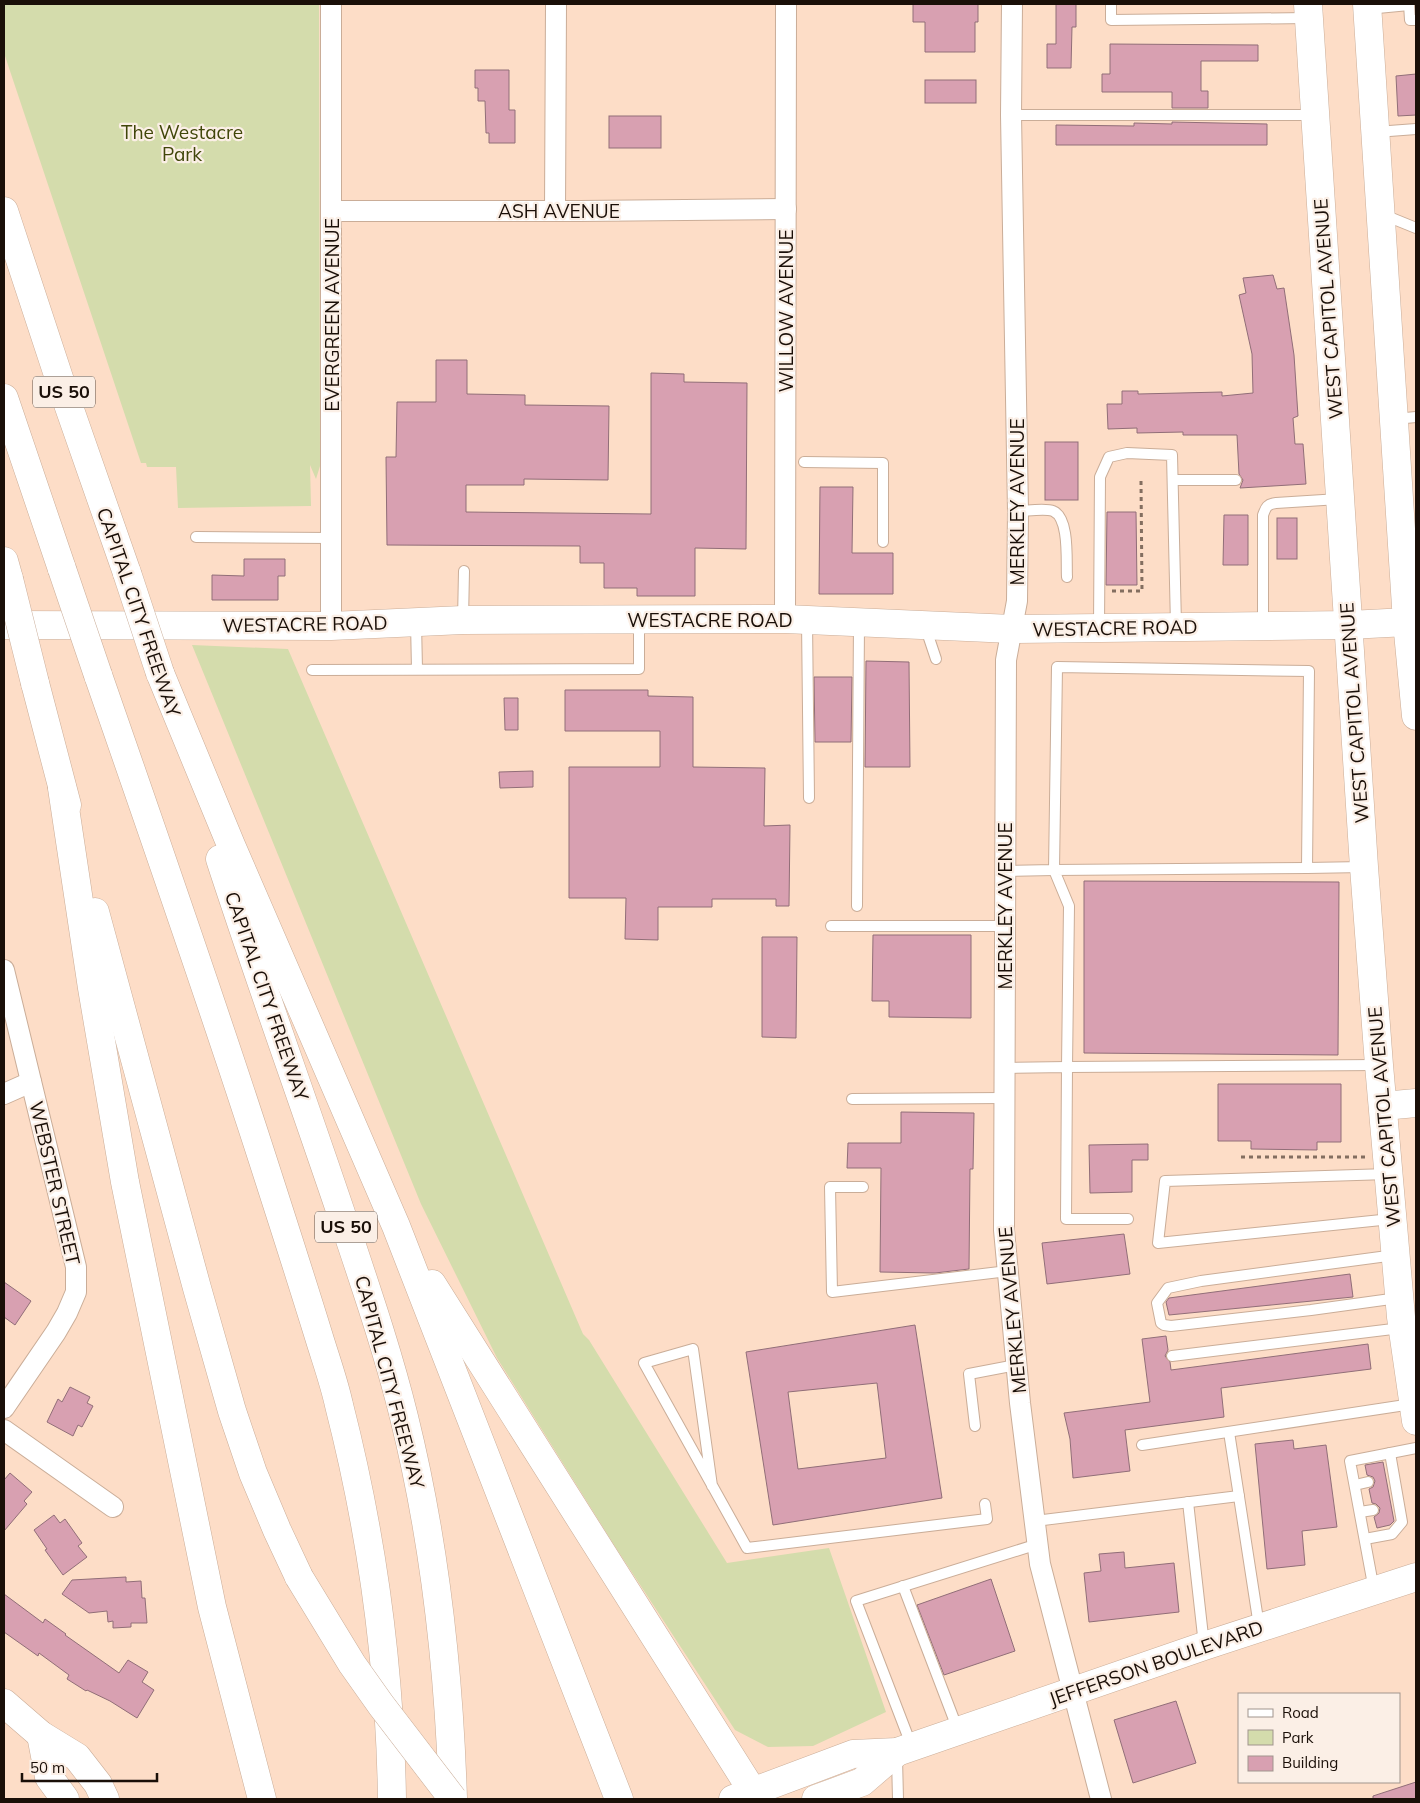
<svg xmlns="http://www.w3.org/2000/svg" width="1420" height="1803" font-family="Mulish,sans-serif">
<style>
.green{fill:#d4dcac}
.building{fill:#d8a0b1;stroke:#916e78;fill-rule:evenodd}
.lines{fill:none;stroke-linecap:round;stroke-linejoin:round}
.lane-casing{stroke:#caad98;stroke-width:12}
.street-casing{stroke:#caad98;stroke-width:22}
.secondary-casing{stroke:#caad98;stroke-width:29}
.primary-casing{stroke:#caad98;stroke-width:29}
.highway-casing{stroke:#caad98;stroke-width:29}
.path{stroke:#836e60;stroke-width:3;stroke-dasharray:4 4;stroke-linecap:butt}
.lane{stroke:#fff;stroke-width:10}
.street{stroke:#fff;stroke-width:20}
.secondary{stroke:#fff;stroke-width:28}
.primary{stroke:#fff;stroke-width:28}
.highway{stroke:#fff;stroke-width:28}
.highway-bridge-casing{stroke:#caad98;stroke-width:29;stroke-linecap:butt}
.highway-bridge{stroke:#fff;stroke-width:28}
.labels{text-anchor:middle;stroke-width:4.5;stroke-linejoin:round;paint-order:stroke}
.shield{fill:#fbefe6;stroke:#5e524b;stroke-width:1}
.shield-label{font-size:18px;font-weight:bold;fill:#1a0f08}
.park-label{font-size:19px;fill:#404609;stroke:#fbefe6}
.street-label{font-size:19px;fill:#1a0f08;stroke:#fbefe6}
</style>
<rect width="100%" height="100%" fill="#fdddc7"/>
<g class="green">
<polygon points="4,4 319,4 320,466 316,479 310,465 311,506 178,508 176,467 147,467 146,463 141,463 4,53"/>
<polygon points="192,645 288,649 583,1334 589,1340 727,1563 829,1548 886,1712 813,1746 768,1747 735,1730 616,1548 497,1358 421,1204"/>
</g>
<g class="building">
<polygon points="913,4 978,4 978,22 975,22 975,52 925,52 925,22 913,22"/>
<polygon points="1056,4 1076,4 1076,27 1072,27 1071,68 1047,68 1047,44 1056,44"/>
<polygon points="1110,44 1258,45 1258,61 1201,61 1201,91 1208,91 1208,108 1172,108 1172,92 1102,92 1102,74 1110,74"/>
<polygon points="475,70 509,70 509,110 515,110 515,143 489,143 489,133 486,133 485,101 478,101 478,88 475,88"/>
<polygon points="1416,74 1416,115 1398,116 1396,76"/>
<rect x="925" y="80" width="51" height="23"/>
<rect x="609" y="116" width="52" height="32"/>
<polygon points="1172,122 1267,124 1267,145 1056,145 1056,125 1134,126 1134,123 1172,124"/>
<polygon points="1273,275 1277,289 1284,288 1294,355 1298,416 1293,418 1295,444 1303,444 1306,484 1240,488 1243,480 1239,474 1237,435 1183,435 1183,432 1137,433 1137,428 1108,429 1107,404 1122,404 1122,391 1138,391 1138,394 1222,392 1222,396 1253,393 1252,354 1239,295 1246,293 1243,278"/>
<polygon points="436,360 467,360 467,394 525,395 525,405 609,406 608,480 524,479 524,485 466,485 466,512 651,514 651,373 684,374 684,382 747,383 746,549 695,548 695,596 637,596 637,588 604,588 604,563 580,563 580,546 387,545 386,457 396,457 397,402 436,402"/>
<rect x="1045" y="442" width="33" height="58"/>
<polygon points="820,487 853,487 852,553 893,553 893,594 819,594"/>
<polygon points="1107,512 1136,512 1137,585 1106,585"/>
<polygon points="1224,515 1248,515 1248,565 1223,565"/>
<rect x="1277" y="518" width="20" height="41"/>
<polygon points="244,559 285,559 285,576 278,576 278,600 212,600 212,575 244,576"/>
<polygon points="866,661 909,662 910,767 865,767"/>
<polygon points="814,677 852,677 851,742 815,742"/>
<polygon points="565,690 648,690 648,696 693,697 693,767 765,768 764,826 790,825 789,906 776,906 776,899 712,899 712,907 658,907 658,940 625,939 626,898 569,898 569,767 660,767 660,731 565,731"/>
<polygon points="504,698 518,698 518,730 505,730"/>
<polygon points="533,771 533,787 500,788 499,772"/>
<polygon points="1084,881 1339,882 1338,1055 1084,1053"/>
<polygon points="873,935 971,935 971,1018 889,1017 889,1001 872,1001"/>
<polygon points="762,937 797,937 796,1038 762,1037"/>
<polygon points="1218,1084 1341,1084 1341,1142 1317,1142 1317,1150 1251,1149 1251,1141 1218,1141"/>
<polygon points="901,1112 974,1113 973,1169 970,1169 969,1269 935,1273 880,1272 881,1168 847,1168 848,1143 901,1143"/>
<polygon points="1148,1144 1148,1160 1132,1160 1132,1192 1090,1193 1089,1145"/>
<polygon points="1124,1234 1130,1274 1047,1284 1042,1243"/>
<polygon points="1350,1274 1353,1297 1169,1315 1166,1302 1169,1298"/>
<polygon points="4,1282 31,1301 15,1325 4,1317"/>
<path d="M915 1325 942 1498 773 1525 746 1352ZM877 1383 886 1458 798 1469 788 1392Z"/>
<polygon points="1166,1336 1168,1350 1165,1356 1170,1362 1171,1370 1368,1344 1371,1369 1221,1388 1224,1417 1125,1430 1130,1471 1073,1478 1070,1439 1064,1413 1150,1402 1142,1339"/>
<polygon points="70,1387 90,1397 87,1403 93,1406 82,1427 78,1425 73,1436 47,1422 58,1399 62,1402"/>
<polygon points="1293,1440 1294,1449 1326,1445 1337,1527 1302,1531 1305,1565 1267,1569 1255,1444"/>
<polygon points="1383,1462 1394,1521 1390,1525 1377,1528 1374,1517 1379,1513 1380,1508 1376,1504 1372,1503 1369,1489 1373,1487 1375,1481 1373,1477 1367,1475 1365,1465"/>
<polygon points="10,1473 32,1492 24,1501 27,1504 4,1531 4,1480"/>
<polygon points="54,1515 60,1523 65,1519 82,1543 78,1546 87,1557 63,1575 45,1550 47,1549 34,1530"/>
<polygon points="1124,1552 1125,1568 1174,1563 1179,1612 1089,1622 1084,1573 1101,1571 1099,1554"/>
<polygon points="126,1577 126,1582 141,1581 142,1598 145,1598 147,1623 131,1623 131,1627 113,1628 113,1621 108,1622 107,1611 89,1613 62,1594 72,1580"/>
<polygon points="991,1579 1015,1651 944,1675 917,1605"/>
<polygon points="4,1594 43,1623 45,1619 66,1634 65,1635 119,1673 128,1660 148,1672 142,1682 154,1690 137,1718 110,1701 87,1690 86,1691 67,1679 69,1675 39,1653 38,1656 4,1632"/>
<polygon points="1176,1701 1196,1763 1133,1783 1114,1720"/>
<polygon points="1416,1782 1416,1799 1373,1799 1373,1796"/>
</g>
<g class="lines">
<g class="lane-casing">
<g id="lane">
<polyline points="1111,4 1111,20 1308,18"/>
<polyline points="1409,4 1410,20 1416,20"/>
<polyline points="1367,9 1409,5"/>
<polyline points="1011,115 1315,115"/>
<polyline points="1376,132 1416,129"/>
<polyline points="1384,215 1416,228"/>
<polyline points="1395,419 1416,417"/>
<polyline points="804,462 883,463 883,542"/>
<polyline points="1173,480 1236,480"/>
<path d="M1018 511C1026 511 1046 508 1053 511 1070 518 1066 562 1067 577"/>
<polyline points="196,537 331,538"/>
<polyline points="463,620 464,571"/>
<polyline points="807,621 809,798"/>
<polyline points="416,623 417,669"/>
<path d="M1263 625V515C1266 507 1267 504 1276 503L1339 499"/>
<polyline points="925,626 936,659"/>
<polyline points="1099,627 1100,477 1109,457 1127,453 1172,455 1176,625"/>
<polyline points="312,670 639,669 639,621"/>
<polyline points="1307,868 1054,870 1069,906 1067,1067 1378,1065"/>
<polyline points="1005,871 1054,870 1057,667 1309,671 1307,868 1363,867"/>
<polyline points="857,906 859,623"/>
<polyline points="831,926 1005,926"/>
<polyline points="1004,1068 1067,1067 1066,1219 1128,1219"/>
<polyline points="852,1099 1004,1098"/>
<polyline points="1388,1174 1165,1181 1158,1243 1391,1219"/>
<polyline points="863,1187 830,1187 832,1292 1008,1271"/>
<polyline points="1395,1255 1201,1281 1168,1288 1157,1303 1161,1323 1164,1325 1171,1326 1311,1310 1398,1298"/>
<polyline points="1172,1356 1401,1328"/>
<polyline points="975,1426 969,1374 1016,1365"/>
<polyline points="1229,1432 1259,1626"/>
<polyline points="1142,1445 1412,1404"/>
<polyline points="1355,1485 1368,1482"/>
<polyline points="712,1486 693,1349 644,1363 747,1548 987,1519 985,1504"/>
<polyline points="1188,1502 1204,1645"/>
<polyline points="1360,1512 1373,1510"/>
<polyline points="1035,1521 1239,1496"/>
<polyline points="1365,1539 1392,1534 1402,1522 1390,1453"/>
<polyline points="903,1586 958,1730"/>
<polyline points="1374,1590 1350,1461 1416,1448"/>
<polyline points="912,1747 856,1601 1038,1544"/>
<polyline points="897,1758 898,1799"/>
</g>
</g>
<g class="street-casing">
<g id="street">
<polyline points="1012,4 1011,115 1018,511 1017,601 1006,660 1004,1230 1020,1403 1040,1564 1101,1799"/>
<polyline points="332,211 579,211 786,209"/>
<polyline points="555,211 556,4"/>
<polyline points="785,619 786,4"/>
<polyline points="331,626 331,4"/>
<polyline points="4,970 76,1267 76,1292 67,1313 56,1332 4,1408"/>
<polyline points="4,1094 31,1082"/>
<polyline points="4,1430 113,1507"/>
</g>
</g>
<g class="secondary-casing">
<g id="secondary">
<polyline points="1308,4 1364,867 1379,1065 1401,1317 1416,1421"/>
<polyline points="1367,4 1407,622 1416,716"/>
<polyline points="4,625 331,626 463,620 785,619 1012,629 1349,625 1407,622"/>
<polyline points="1383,1106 1416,1103"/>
<polyline points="4,1703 41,1735 77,1757 98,1784 105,1799"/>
<polyline points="41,1735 49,1777 65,1799"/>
</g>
</g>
<g class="primary-casing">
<g id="primary">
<polyline points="733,1799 853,1754 897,1752 1204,1646 1416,1577"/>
<polyline points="816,1799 862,1782 897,1752"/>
</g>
</g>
<g class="highway-casing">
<g id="highway">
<polyline points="4,211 62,387 127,573"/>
<polyline points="4,398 62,569"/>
<polyline points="4,561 9,579"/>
<polyline points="160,673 231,845 396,1226 619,1799"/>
<path d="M98 675C152 830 206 985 257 1142 278 1207 299 1272 319 1337 326 1360 334 1382 339 1405 372 1534 390 1666 392 1799"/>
<polyline points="35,683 67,805"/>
<polyline points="62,788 92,988 125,1182 212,1607 262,1799"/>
<path d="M220 859C260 982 304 1103 345 1225 366 1288 388 1352 404 1417 435 1542 449 1670 453 1799"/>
<polyline points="95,912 197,1288 232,1411 253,1473 277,1530 299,1577"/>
<polyline points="432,1284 753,1792 755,1799"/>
</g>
</g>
<g class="path">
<polyline points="1112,591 1142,591 1141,481"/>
<polyline points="1241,1157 1365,1157"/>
</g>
<use href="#lane" class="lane"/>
<use href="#street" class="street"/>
<use href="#secondary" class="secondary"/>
<use href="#primary" class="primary"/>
<use href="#highway" class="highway"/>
<g class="highway-bridge-casing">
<g id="highway-bridge">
<polyline points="62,569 98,675"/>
<polyline points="127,573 160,673"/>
<polyline points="9,579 35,683"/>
<polyline points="299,1577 352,1664 381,1705 453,1799"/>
</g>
</g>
<use href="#highway-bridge" class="highway-bridge"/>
</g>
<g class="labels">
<g class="shield">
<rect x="33" y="376.5" width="62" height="31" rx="4"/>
<rect x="315" y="1211.5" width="62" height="31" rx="4"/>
</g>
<g class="shield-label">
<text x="64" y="398">US 50</text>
<text x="346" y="1233">US 50</text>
</g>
<g class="park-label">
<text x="182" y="139">The Westacre<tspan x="182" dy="22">Park</tspan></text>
</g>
<g class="street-label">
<text x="559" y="218">ASH AVENUE</text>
<text transform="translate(1328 309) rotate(-94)" y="7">WEST CAPITOL AVENUE</text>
<text transform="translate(786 311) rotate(-90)" y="7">WILLOW AVENUE</text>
<text transform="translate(332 315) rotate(-90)" y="7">EVERGREEN AVENUE</text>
<text transform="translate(1017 502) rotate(-90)" y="7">MERKLEY AVENUE</text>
<text transform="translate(139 612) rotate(71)" y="7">CAPITAL CITY FREEWAY</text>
<text x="710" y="627">WESTACRE ROAD</text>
<text transform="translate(305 624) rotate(-1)" y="7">WESTACRE ROAD</text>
<text transform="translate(1115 628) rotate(-1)" y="7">WESTACRE ROAD</text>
<text transform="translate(1354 713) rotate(-94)" y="7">WEST CAPITOL AVENUE</text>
<text transform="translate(1005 906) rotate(-90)" y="7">MERKLEY AVENUE</text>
<text transform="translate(267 996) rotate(71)" y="7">CAPITAL CITY FREEWAY</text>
<text transform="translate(1384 1117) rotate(-95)" y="7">WEST CAPITOL AVENUE</text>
<text transform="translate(55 1183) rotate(77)" y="7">WEBSTER STREET</text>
<text transform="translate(1012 1310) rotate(-95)" y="7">MERKLEY AVENUE</text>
<text transform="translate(390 1382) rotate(75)" y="7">CAPITAL CITY FREEWAY</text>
<text transform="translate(1156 1663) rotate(-19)" y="7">JEFFERSON BOULEVARD</text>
</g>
</g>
<rect width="1420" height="1803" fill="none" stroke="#1a0f08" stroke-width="10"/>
<rect x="1238" y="1693" width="162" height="90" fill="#fbefe6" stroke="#a1958d"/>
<rect x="1248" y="1709" width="25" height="8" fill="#ffffff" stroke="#a1958d"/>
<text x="1282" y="1718" font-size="15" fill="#1a0f08">Road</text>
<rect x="1248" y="1730" width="25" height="15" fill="#d4dcac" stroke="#a1958d"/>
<text x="1282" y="1743" font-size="15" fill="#1a0f08">Park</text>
<rect x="1248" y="1756" width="25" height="15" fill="#d8a0b1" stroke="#a1958d"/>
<text x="1282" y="1768" font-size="15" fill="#1a0f08">Building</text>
<path d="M22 1773v8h135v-8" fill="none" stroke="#1a0f08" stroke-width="2.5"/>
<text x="30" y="1773" font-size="15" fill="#1a0f08" stroke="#fbefe6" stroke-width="4" paint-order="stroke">50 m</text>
</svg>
